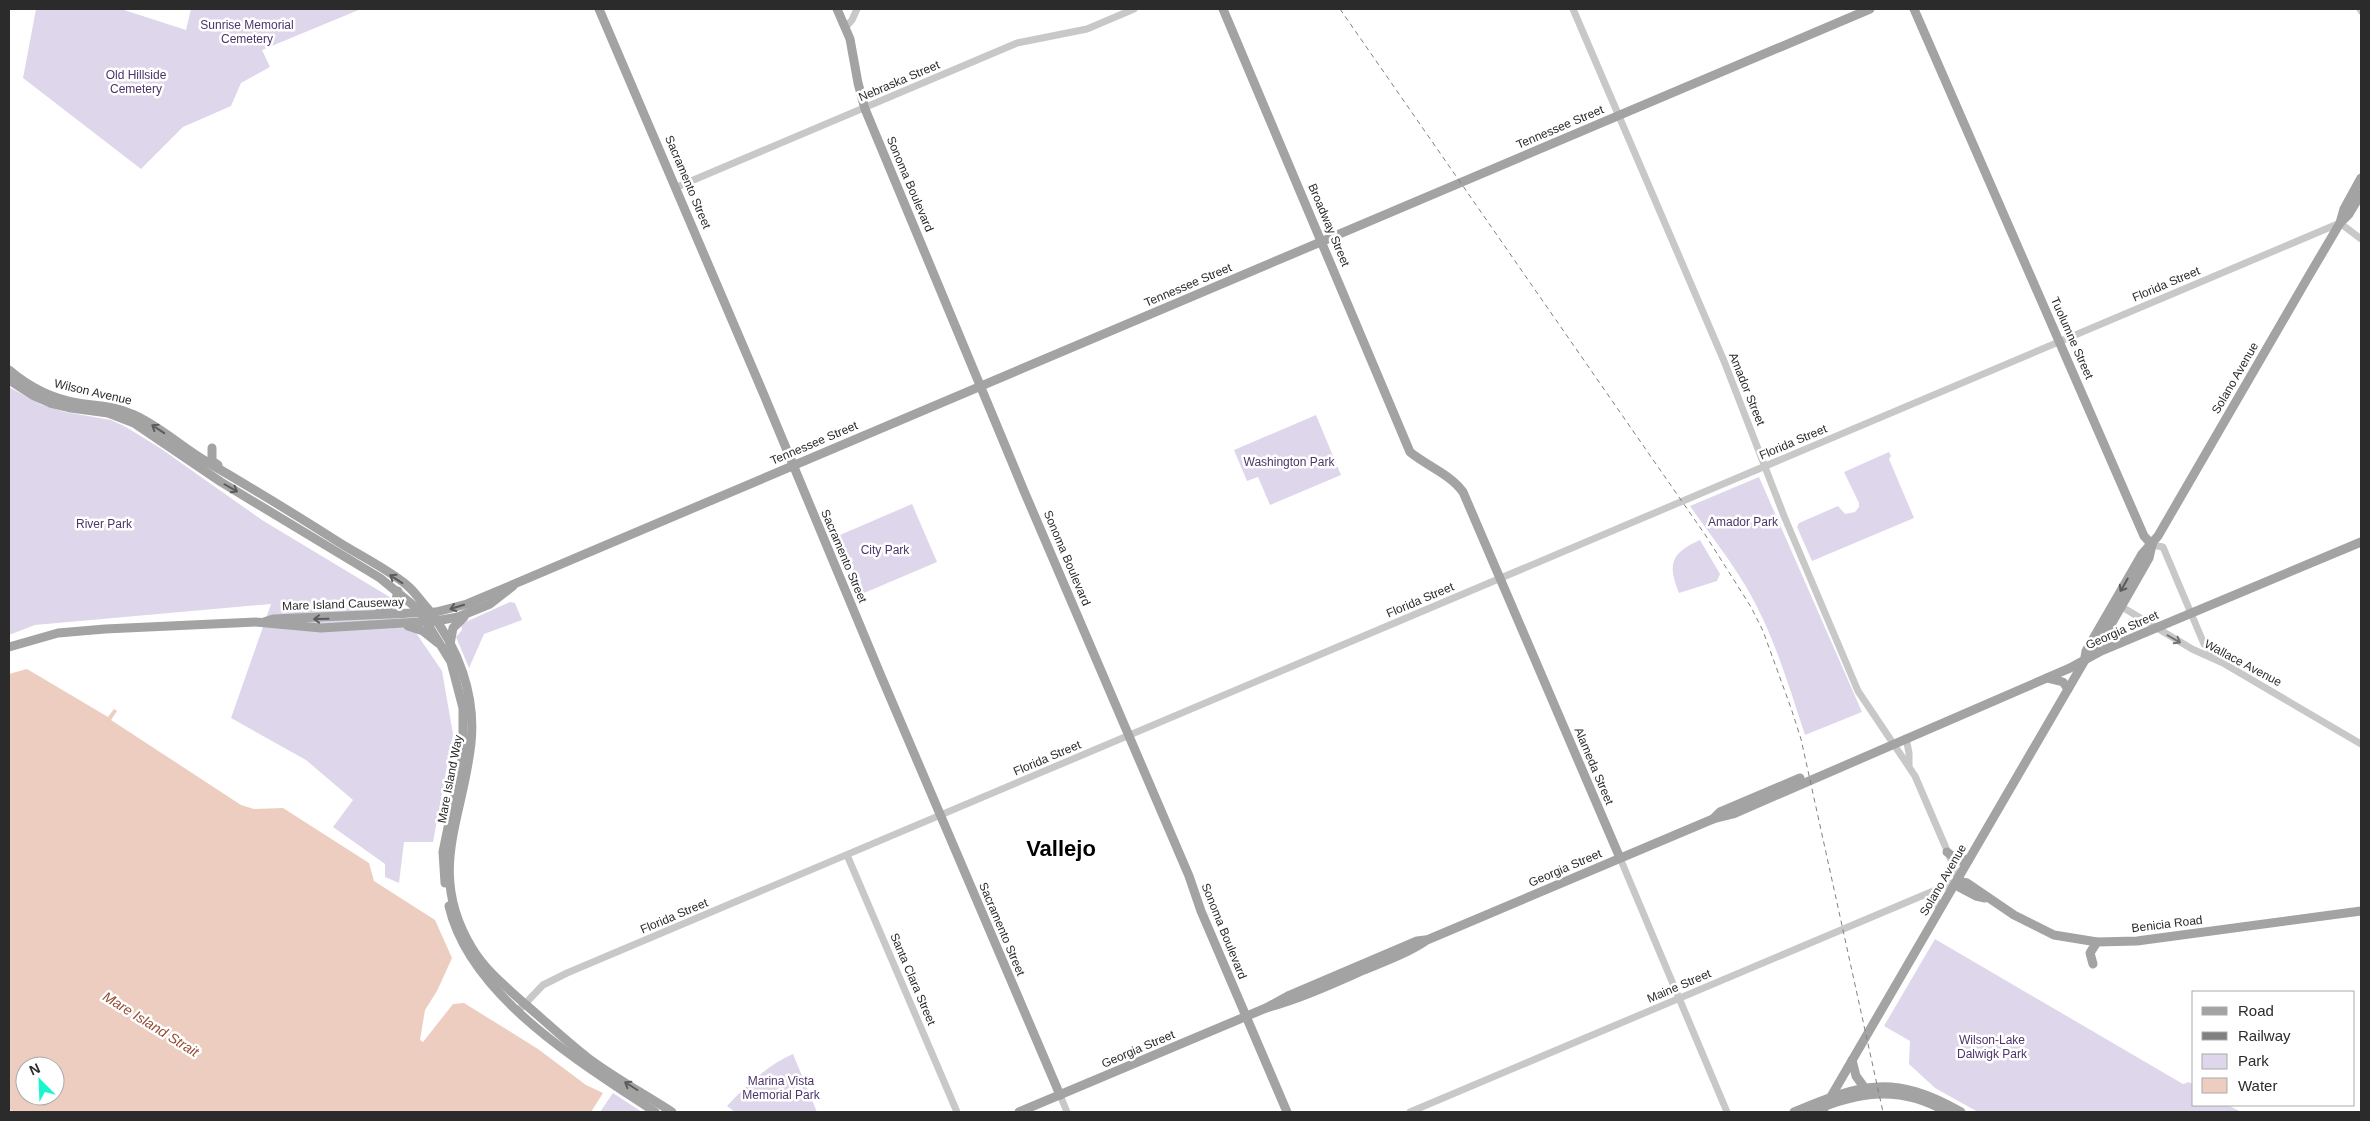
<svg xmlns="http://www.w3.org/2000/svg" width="2370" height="1121" font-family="Arial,sans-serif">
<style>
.green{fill:#ded7eb}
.water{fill:#edcdc0;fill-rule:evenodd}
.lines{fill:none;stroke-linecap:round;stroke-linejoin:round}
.minor{stroke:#c8c8c8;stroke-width:7}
.major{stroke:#a3a3a3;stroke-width:9}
.rail{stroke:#808080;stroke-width:1;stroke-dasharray:5 4;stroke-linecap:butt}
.oneway{stroke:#5b5b5b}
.oneway2{stroke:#727272}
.labels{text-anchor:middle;stroke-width:5;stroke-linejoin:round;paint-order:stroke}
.park-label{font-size:12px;fill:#4c356a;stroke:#fff}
.street-label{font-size:12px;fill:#2b2b2b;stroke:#fff}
.water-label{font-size:14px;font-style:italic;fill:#944e33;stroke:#fff}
.town-label{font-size:22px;font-weight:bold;fill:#000;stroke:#fff}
</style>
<rect width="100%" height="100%" fill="#fff"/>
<g class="green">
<polygon points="36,9 121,9 186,30 191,9 361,9 262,50 270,67 241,83 231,106 183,127 141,169 23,78"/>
<polygon points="9,387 42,405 65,412 111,420 126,427 160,448 262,520 393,599 442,671 453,734 433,842 404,842 399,883 385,877 385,864 333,827 353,800 306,760 231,718 271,604 35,625 9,635"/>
<polygon points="1316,415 1341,475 1270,505 1258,477 1247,481 1234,450"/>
<polygon points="1889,452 1891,456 1889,459 1914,518 1812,561 1797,527 1799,523 1838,506 1845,514 1855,512 1859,507 1859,503 1844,472"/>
<path d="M1759 477 1862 712 1805 735C1788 683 1773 632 1745 585 1729 558 1708 532 1690 506Z"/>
<polygon points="912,504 937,562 857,596 833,538"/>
<path d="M1700 540 1720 574 1717 581 1679 593C1667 564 1671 553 1700 540Z"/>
<polygon points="510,602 515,603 522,620 484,634 469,668 456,637 462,630 461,624"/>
<polygon points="1935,939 2183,1084 2189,1082 2194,1085 2194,1105 2228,1105 2241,1112 1978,1112 1935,1088 1909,1064 1910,1041 1884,1026"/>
<path d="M793 1054 817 1112H735L727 1106C747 1085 766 1066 793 1054Z"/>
<polygon points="613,1093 642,1112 600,1112"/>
</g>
<path class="water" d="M27 669 108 717 114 709 117 711 111 720 241 805 254 809 283 808 369 863 374 881 435 920 452 958 437 991 425 1010 420 1040 423 1042 453 1004 464 1003 538 1049 586 1085 603 1093 591 1112H13L9 1109V674ZM25 1066H55V1096H25Z"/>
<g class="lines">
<g class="minor">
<polyline points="2360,9 2361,11"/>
<polyline points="846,27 852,20 857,9"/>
<polyline points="677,187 1017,43 1087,29 1134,9"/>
<polyline points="2340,223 2361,239"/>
<polyline points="2152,545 2163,547 2204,644 2217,657"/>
<polyline points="2117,604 2192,649 2223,663 2361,744"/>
<polyline points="1906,738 1909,753 1909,765"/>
<polyline points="847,855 957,1112"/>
<polyline points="1620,858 1727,1112"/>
<polyline points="1925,896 1936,899 1939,910"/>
<polyline points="518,1011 543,985 567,973 2340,223"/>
<polyline points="1060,1095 1067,1112"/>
<polyline points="1410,1112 1957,881 1955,869 1915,776 1858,691 1784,516 1724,361 1573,9"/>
</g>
<g class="major">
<polyline points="599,9 764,395 881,676 1060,1095"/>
<polyline points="837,9 850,39 858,83 865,109 1024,491 1189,876 1201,911 1287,1112"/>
<path d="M1223 9 1410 452C1427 466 1450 474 1463 492L1620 858"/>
<polyline points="1914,9 2144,536 2152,545"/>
<polyline points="2340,223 2344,209 2361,178"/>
<path d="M9 370C29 387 52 399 78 403 96 406 115 406 132 414 160 426 181 447 207 462 252 488 296 515 340 543 359 555 395 573 410 588 416 594 422 602 428 609 458 647 476 695 471 743 463 819 426 872 472 948 486 971 505 986 525 1004 546 1022 566 1041 588 1058 615 1078 644 1094 672 1112"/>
<polyline points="9,380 34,396 50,403 71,408 108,413 134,423 221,482 380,578 419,610 451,662 463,708 463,754 443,852 445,883"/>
<polyline points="212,448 212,461 218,465"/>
<polyline points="377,614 395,603 398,591"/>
<polyline points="264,622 273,619 436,612 467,604 1870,9"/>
<polyline points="408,626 423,631 438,643"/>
<polyline points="450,644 453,628 464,617"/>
<polyline points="9,647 58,633 105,629 256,622 321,628 436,621 458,617 490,604 513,586"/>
<polyline points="2085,657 2086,651 2142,554 2158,536 2307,279 2340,223 2349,214 2361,194"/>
<polyline points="2047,678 2063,682 2068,689"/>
<polyline points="1713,819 1720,812 1800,778"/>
<polyline points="1947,852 1959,861 1969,859"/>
<polyline points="1957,881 1967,883 2014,915 2054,935 2097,942 2137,941 2361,911"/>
<polyline points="1957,881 1959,887 1976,896 1985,898"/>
<path d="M449 906C470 997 582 1063 655 1112"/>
<polyline points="2093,964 2090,953 2097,942"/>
<path d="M1266 1008C1300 999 1332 984 1364 970 1386 961 1408 953 1427 940L1713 819 1733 814 2070 668 2101 651 2361 542"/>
<polyline points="1852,1060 1856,1076 1864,1087"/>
<polyline points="1019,1112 1266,1008 1288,996 1417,941 1425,940"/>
<path d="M1794 1112C1862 1083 1894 1074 1961 1112"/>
<path d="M1811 1112C1858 1091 1901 1085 1947 1112"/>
<polyline points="1822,1112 2085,660 2105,635 2149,558 2152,545"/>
</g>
<polyline class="rail" points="1340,9 1706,536 1751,607 1763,631 1791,708 1801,739 1883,1112"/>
</g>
<defs><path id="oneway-shaft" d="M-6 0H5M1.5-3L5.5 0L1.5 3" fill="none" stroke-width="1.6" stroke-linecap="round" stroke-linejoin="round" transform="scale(1.25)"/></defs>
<g class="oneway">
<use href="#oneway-shaft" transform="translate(158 429) rotate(-146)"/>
<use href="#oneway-shaft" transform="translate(231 488) rotate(30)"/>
<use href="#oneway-shaft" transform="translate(396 579) rotate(-147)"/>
<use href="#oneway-shaft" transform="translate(2124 585) rotate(120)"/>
<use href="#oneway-shaft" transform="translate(457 607) rotate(163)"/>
<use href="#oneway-shaft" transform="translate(321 619) rotate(179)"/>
<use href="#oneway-shaft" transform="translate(631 1086) rotate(-148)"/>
</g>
<use class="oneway2" href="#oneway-shaft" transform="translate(2174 639) rotate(30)"/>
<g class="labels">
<g class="park-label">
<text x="247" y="29">Sunrise Memorial<tspan x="247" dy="14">Cemetery</tspan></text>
<text x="136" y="79">Old Hillside<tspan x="136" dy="14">Cemetery</tspan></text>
<text x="1289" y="466">Washington Park</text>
<text x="1743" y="526">Amador Park</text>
<text x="104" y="528">River Park</text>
<text x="885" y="554">City Park</text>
<text x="1992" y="1044">Wilson-Lake<tspan x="1992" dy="14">Dalwigk Park</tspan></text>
<text x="781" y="1085">Marina Vista<tspan x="781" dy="14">Memorial Park</tspan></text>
</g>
<g class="street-label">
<text transform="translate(899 81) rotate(-23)" y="4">Nebraska Street</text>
<text transform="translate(1560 127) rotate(-23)" y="4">Tennessee Street</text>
<text transform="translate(688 182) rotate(67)" y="4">Sacramento Street</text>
<text transform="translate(910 184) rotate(67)" y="4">Sonoma Boulevard</text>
<text transform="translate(1329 225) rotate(67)" y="4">Broadway Street</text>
<text transform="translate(2166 284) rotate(-23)" y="4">Florida Street</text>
<text transform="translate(1188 285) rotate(-23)" y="4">Tennessee Street</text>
<text transform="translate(2072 338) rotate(66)" y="4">Tuolumne Street</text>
<text transform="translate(2235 378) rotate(-60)" y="4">Solano Avenue</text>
<text transform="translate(1747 389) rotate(68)" y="4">Amador Street</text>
<text transform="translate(93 392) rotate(13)" y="4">Wilson Avenue</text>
<text transform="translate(1793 442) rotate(-23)" y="4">Florida Street</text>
<text transform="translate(814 443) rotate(-23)" y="4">Tennessee Street</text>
<text transform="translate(844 556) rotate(67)" y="4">Sacramento Street</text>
<text transform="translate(1067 558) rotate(67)" y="4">Sonoma Boulevard</text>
<text transform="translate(1420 600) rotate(-23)" y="4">Florida Street</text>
<text transform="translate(343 604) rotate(-2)" y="4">Mare Island Causeway</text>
<text transform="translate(2122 630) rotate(-24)" y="4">Georgia Street</text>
<text transform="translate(2243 663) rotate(28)" y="4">Wallace Avenue</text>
<text transform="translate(1047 758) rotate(-23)" y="4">Florida Street</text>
<text transform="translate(1594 766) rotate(67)" y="4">Alameda Street</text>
<text transform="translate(450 779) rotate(-79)" y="4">Mare Island Way</text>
<text transform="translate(1565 868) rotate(-23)" y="4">Georgia Street</text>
<text transform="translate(1943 880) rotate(-60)" y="4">Solano Avenue</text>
<text transform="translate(674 916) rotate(-23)" y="4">Florida Street</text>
<text transform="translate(2167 924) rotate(-7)" y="4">Benicia Road</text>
<text transform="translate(1002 929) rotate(67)" y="4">Sacramento Street</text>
<text transform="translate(1224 931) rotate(68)" y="4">Sonoma Boulevard</text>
<text transform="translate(913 979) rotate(67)" y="4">Santa Clara Street</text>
<text transform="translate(1679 986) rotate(-23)" y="4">Maine Street</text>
<text transform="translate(1138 1049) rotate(-23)" y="4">Georgia Street</text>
</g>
<g class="water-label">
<text transform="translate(151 1024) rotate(32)" y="5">Mare Island Strait</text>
</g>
<g class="town-label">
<text x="1061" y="856">Vallejo</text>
</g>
</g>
<rect width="2370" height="1121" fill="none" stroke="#2b2b2b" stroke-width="20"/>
<rect x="2192" y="991" width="162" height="115" fill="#ffffff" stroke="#aaaaaa"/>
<rect x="2202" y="1007" width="25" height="8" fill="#a3a3a3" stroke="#aaaaaa"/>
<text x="2238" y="1016" font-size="15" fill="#2b2b2b">Road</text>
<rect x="2202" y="1032" width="25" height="8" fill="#808080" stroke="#aaaaaa"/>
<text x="2238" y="1041" font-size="15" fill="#2b2b2b">Railway</text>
<rect x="2202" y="1054" width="25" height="15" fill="#ded7eb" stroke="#aaaaaa"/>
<text x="2238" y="1066" font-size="15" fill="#2b2b2b">Park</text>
<rect x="2202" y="1078" width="25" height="15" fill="#edcdc0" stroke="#aaaaaa"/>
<text x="2238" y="1091" font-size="15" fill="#2b2b2b">Water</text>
<g transform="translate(40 1081) rotate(336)"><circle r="24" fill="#ffffff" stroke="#aaaaaa"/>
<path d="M0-4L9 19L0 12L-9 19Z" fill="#1bf5cd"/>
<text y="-8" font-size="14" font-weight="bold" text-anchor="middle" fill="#2b2b2b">N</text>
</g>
</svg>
